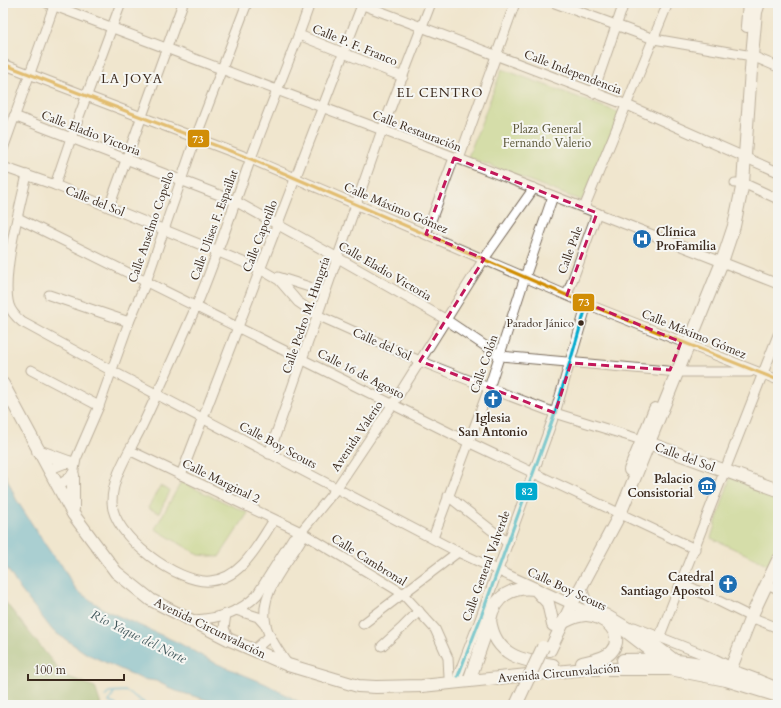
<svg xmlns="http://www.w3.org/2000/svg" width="781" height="708" font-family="Cardo,serif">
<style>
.green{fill:#b3d37b;stroke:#777e4c}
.forest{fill:#8eb56b;stroke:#647044}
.water{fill:#55b3d4;stroke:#486e79}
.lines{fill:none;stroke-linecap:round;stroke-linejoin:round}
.stream{stroke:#55b3d4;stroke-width:2}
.minor-casing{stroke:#7a6c5c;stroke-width:11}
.major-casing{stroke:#7a6c5c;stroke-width:14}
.minor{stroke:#fff;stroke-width:9}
.major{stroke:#fff;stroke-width:12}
.major-bridge-casing{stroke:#7a6c5c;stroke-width:14;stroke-linecap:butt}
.major-bridge{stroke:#fff;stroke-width:12}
.bus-1-casing{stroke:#f6f6f2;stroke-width:6}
.bus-2-casing{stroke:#f6f6f2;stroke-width:6}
.bus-1{stroke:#d18d06;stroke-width:3}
.bus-2{stroke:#00a9ce;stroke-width:3}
.marked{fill:none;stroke:#c2185b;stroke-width:3;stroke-dasharray:8 5;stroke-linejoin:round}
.bus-dot{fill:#3b2a1e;stroke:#f6f6f2;stroke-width:1.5}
.labels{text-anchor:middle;stroke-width:4;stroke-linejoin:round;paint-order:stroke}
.bus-label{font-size:11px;fill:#3b2a1e;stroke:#f6f6f2;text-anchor:end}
.street-label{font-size:12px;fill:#3b2a1e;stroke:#f6f6f2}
.park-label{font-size:12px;fill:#595435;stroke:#f6f6f2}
.poi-label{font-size:12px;font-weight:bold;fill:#3b2a1e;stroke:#f6f6f2;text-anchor:end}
.neighbourhood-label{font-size:13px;letter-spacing:1px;fill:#3b2a1e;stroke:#f6f6f2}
.water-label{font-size:13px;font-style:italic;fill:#445a5e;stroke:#f6f6f2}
.line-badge{stroke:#f6f6f2;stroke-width:1.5}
.badge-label{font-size:11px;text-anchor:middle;font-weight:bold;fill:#fff}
</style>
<rect width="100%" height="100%" fill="#f6f6f2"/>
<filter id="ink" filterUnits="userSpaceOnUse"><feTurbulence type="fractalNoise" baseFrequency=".025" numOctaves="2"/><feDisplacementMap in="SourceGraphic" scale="8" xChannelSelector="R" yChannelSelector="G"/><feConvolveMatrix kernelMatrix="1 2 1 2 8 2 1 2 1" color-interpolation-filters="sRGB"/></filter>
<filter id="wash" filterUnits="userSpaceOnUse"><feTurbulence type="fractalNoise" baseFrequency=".012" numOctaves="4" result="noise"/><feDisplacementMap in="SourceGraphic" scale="16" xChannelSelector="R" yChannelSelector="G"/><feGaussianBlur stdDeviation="0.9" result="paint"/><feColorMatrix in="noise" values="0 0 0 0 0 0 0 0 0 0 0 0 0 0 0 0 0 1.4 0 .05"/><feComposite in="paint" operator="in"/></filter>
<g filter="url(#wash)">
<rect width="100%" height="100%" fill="#f0e6ce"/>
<g class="green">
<polygon points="502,69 620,113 582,201 468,157"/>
<polygon points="731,475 778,492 778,555 773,567 711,538"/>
<polygon points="181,482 248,513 219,557 199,555 155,529"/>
<polygon points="160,486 170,491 159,513 148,508"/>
</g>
<polygon class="forest" points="3,599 63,675 95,687 101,705 3,705"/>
<polygon class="water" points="3,469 16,499 45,544 56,560 61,564 76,590 105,610 179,643 213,662 266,684 305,705 225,705 176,691 156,681 142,679 87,654 53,631 20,589 3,562"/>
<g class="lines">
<g class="stream">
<polyline points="114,692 109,702 116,705"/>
<polyline points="106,696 109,692 126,691 148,705"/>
<polyline points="137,705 142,703"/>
</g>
</g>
</g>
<g filter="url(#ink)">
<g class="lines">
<g class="minor-casing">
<g id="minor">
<polyline points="47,3 459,159 778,284"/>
<polyline points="358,3 627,105 778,172"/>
<polyline points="555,3 654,39 752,56 778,67"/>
<polyline points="299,35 403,77"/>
<polyline points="3,64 251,159 587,304 778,380"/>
<polyline points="593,93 624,3"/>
<polyline points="14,116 235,201 338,258 445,319 500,356 678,372 750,372"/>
<polyline points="3,149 55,3"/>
<polyline points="459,159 515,3"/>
<polyline points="3,167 55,185 260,269 279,280 298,302 317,315 420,361 489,388 555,413 642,440"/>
<path d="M27 175C20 206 1 276 9 305 11 312 16 317 22 322L112 371 458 552 593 614"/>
<polyline points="735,183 743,183 778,199"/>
<polyline points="55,185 71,138 121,3"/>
<polyline points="109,207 183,3"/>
<polyline points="584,208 668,3"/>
<polyline points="18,218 468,442 695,549"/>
<polyline points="426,234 454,158"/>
<polyline points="278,277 325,292"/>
<polyline points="49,295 129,322"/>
<polyline points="567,295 597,213"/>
<polyline points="31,370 99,406"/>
<polyline points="131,451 301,532 402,593 435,629 448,658 449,677"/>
<polyline points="269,454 382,130 431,3"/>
<polyline points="48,470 71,461"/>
<polyline points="181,475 362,5"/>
<polyline points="58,486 73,475 76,459 99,406 129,322 146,282 196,137 247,3"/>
<polyline points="448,496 508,543"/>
<path d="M274 520C258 544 242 579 210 581 178 584 112 536 112 502 112 475 132 448 143 424 161 386 178 347 195 309 216 260 232 210 250 161 269 108 292 56 310 3"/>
<polyline points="433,538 489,388 525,277 553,196"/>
<polyline points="682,583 751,617 778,628"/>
<polyline points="767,584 778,589"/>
<path d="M582 585C584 599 588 605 600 612"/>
<polyline points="236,610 258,617 266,626"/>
<polyline points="226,614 224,628 228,639"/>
<path d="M193 620C216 619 240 613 257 595L293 538 301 532 336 489 393 404 484 259 534 188"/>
<polyline points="363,624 458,552"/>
<polyline points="634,627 715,659 733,668"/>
<polyline points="623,631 662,661"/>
<polyline points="659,638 778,335"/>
<polyline points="382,646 403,627 419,611"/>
<polyline points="254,650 270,636"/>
<path d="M288 665C280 653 269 639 266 625 258 592 287 565 302 538L301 532"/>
<polyline points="458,676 479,622 555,413 587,304"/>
</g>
</g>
<g class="major-casing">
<g id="major">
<polyline points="747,26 749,3"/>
<polyline points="3,384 73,514 116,572 151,600 228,639 288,665 358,686 376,687 422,686 585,669 670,669 726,680 778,696"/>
<polyline points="643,441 778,490"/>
<polyline points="38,451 68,462"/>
<polyline points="630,470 655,409"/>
<polyline points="73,475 73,509"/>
<polyline points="605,615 653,644 674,660"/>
<path d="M490 620C495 656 522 661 553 665"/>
<path d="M562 623C570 619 577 615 586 615 603 615 627 634 611 652 605 659 591 661 582 663"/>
<polyline points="550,650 572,604 620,514 722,262 734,226 743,183 752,56 756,12 759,3"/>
<path d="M623 660C659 659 695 660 730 671 744 675 759 681 773 687"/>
<polyline points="727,678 751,617 778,560"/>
<path d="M469 681 490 620C494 596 513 586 535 589L548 603 553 625"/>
</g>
</g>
<use href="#minor" class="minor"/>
<use href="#major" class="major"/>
<g class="major-bridge-casing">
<polyline id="major-bridge" points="516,705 543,647"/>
</g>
<use href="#major-bridge" class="major-bridge"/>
<g class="bus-1-casing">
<polyline id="bus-1" points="3,64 251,159 587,304 778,380"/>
</g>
<g class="bus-2-casing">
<polyline id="bus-2" points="458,676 479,622 555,413 587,304"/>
</g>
<use href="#bus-1" class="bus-1"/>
<use href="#bus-2" class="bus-2"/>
</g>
</g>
<path d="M0 0H781V708H0ZM454 158 597 213 567 295 681 342 670 370 571 363 555 413 420 361 484 259 426 234Z" fill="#f0e6ce" fill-opacity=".55" fill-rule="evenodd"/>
<path class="marked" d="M454 158 597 213 567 295 681 342 670 370 571 363 555 413 420 361 484 259 426 234Z"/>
<defs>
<g id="hospital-disc" transform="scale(1)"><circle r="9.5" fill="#1f6fb2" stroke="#f6f6f2"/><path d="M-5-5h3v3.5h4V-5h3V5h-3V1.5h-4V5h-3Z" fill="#fff"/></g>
<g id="church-disc" transform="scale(1)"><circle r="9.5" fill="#1f6fb2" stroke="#f6f6f2"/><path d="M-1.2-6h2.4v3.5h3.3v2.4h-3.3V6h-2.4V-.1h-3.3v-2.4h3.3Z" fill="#fff"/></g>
<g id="museum-disc" transform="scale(1)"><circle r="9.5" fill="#1f6fb2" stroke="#f6f6f2"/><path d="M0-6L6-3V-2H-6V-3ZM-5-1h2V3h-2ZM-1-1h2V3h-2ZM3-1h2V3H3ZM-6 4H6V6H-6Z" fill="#fff"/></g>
</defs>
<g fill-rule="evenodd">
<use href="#hospital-disc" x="642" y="239"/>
<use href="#church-disc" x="493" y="399"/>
<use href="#museum-disc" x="707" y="486"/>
<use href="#church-disc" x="728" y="584"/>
</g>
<circle class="bus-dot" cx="581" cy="323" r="3.5"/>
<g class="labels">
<g class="bus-label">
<text x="574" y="327">Parador Jánico</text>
</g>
<g class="street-label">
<text transform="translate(355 45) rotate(22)" y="4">Calle P. F. Franco</text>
<text transform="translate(573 72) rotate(21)" y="4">Calle Independencia</text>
<text transform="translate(417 131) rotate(21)" y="4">Calle Restauración</text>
<text transform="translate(91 133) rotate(21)" y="4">Calle Eladio Victoria</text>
<text transform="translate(95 201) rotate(22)" y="4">Calle del Sol</text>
<text transform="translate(396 208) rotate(23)" y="4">Calle Máximo Gómez</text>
<text transform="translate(214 225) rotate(-70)" y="4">Calle Ulises F. Espaillat</text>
<text transform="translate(151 227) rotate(-71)" y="4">Calle Anselmo Copello</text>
<text transform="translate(260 236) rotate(-69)" y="4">Calle Capotillo</text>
<text transform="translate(570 250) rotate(-70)" y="4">Calle Pale</text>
<text transform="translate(385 271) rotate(30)" y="4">Calle Eladio Victoria</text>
<text transform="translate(306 315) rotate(-71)" y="4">Calle Pedro M. Hungría</text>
<text transform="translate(694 334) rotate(22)" y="4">Calle Máximo Gómez</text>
<text transform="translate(382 344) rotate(24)" y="4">Calle del Sol</text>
<text transform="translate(484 364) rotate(-71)" y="4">Calle Colón</text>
<text transform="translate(361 374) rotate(27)" y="4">Calle 16 de Agosto</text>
<text transform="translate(357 436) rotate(-56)" y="4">Avenida Valerio</text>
<text transform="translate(278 445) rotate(28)" y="4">Calle Boy Scouts</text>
<text transform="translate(685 457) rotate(20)" y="4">Calle del Sol</text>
<text transform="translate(221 481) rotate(26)" y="4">Calle Marginal 2</text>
<text transform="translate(369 560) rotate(32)" y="4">Calle Cambronal</text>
<text transform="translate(486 566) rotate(-70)" y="4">Calle General Valverde</text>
<text transform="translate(567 589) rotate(25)" y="4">Calle Boy Scouts</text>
<text transform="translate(210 628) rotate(26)" y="4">Avenida Circunvalación</text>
<text transform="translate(559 673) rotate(-5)" y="4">Avenida Circunvalación</text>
</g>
<g class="park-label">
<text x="547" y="133">Plaza General<tspan x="547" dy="14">Fernando Valerio</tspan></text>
</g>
<g class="poi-label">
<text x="656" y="236" text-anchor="start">Clínica<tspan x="656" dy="14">ProFamilia</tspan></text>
<text x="493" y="422" text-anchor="middle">Iglesia<tspan x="493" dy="14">San Antonio</tspan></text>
<text x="693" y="483">Palacio<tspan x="693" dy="14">Consistorial</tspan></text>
<text x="714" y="581">Catedral<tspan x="714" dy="14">Santiago Apostol</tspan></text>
</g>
<g class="neighbourhood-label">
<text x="132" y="83">LA JOYA</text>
<text x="440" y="97">EL CENTRO</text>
</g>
<g class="water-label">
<text transform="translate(139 636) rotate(26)" y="5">Río Yaque del Norte</text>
</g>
</g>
<g class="line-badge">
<rect x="187" y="129" width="23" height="19" rx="4" fill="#d18d06"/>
<rect x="572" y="293" width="23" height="19" rx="4" fill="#d18d06"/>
<rect x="515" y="482" width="23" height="19" rx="4" fill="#00a9ce"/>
</g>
<g class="badge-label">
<text x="198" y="143">73</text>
<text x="584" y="306">73</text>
<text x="527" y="495">82</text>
</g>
<rect width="781" height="708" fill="none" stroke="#f6f6f2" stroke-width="16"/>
<path d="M28 674v6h96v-6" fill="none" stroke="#3b2a1e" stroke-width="2"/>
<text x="34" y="674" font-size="12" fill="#3b2a1e" stroke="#f6f6f2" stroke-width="3" paint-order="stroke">100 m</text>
</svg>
